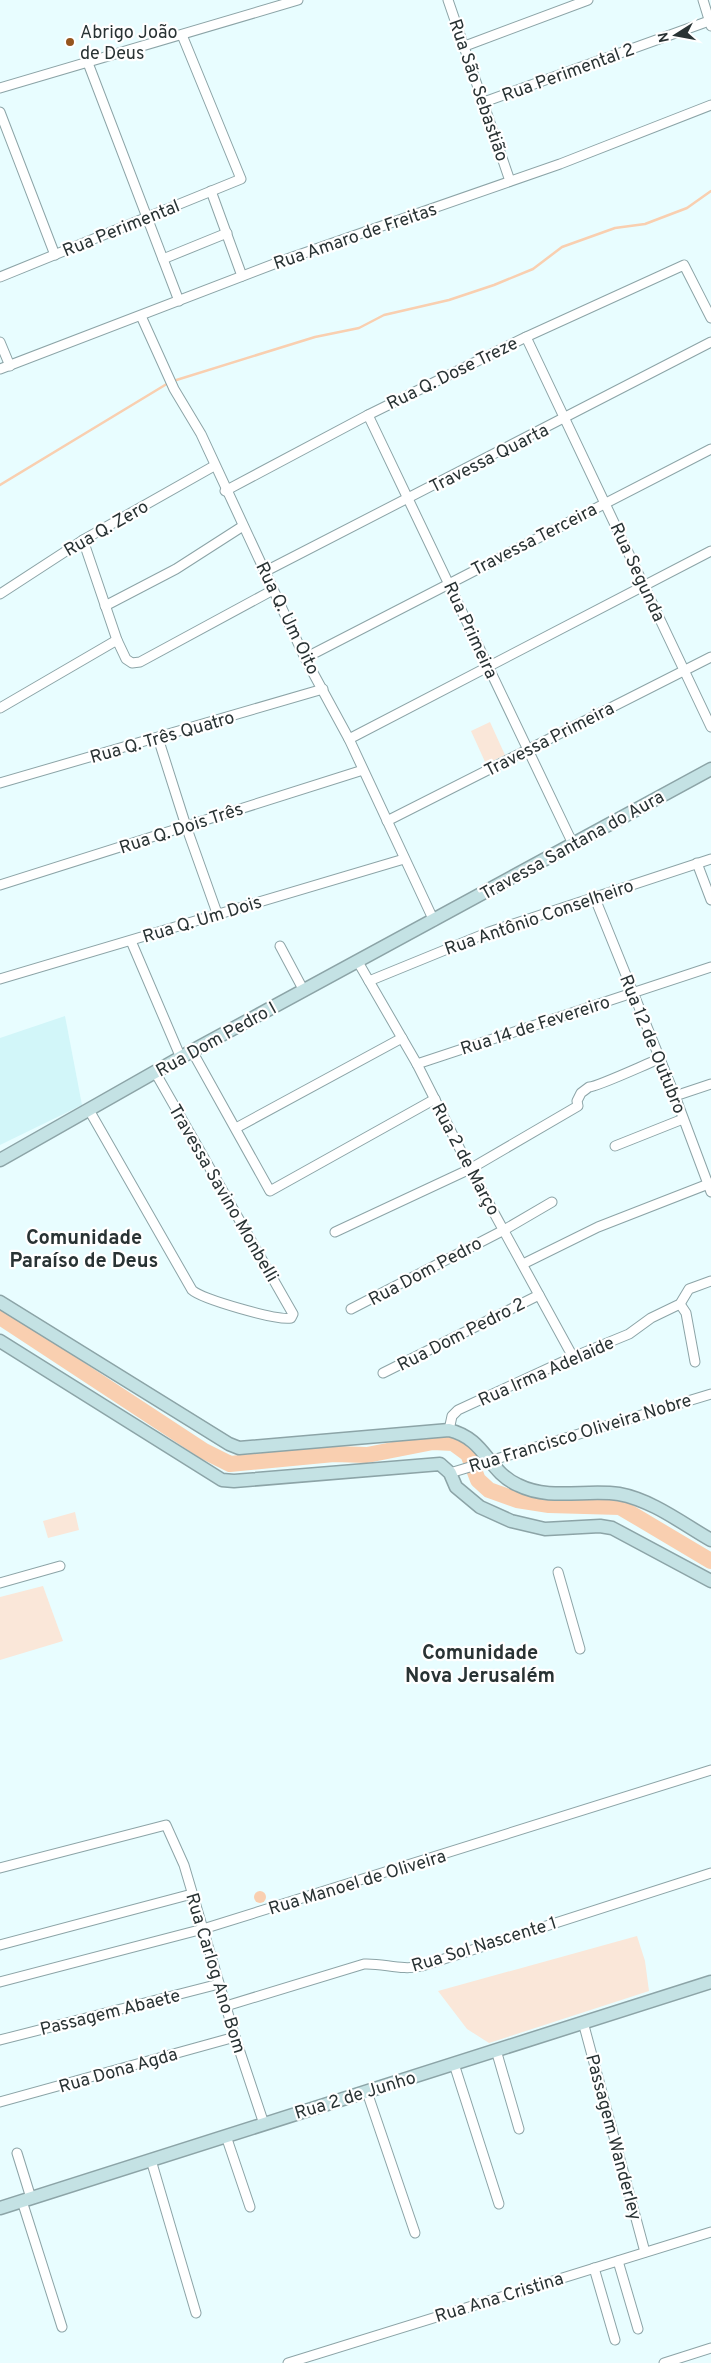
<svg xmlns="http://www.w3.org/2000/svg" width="711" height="2363" font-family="Overpass,sans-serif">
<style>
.built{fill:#d2f6f9}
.green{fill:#fae7d9}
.water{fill:#f9cfb0}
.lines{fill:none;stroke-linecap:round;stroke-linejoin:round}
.stream{stroke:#f9cfb0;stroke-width:2.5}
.river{stroke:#f9cfb0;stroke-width:16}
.street-casing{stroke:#8ca4a7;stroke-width:11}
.secondary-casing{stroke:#8ca4a7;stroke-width:15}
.street{stroke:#fff;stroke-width:9}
.secondary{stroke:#c4e2e4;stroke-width:12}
.poi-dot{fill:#95551e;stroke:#fff;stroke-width:2}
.labels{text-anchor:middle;stroke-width:4.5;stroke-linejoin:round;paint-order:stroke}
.poi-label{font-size:18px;fill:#293334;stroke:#fff;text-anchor:start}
.street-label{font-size:18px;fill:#293334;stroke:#fff}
.quarter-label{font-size:20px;font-weight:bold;fill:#293334;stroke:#fff}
</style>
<rect width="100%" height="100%" fill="#e8fdff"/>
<polygon class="built" points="65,1016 82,1105 0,1145 0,1038"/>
<g class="green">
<polygon points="490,722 505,755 486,764 471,731"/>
<polygon points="75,1512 79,1530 48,1538 43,1521"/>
<polygon points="43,1586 63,1641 0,1660 0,1597"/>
<polygon points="637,1936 645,1961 649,1991 489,2043 467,2029 438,1991"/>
</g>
<circle class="water" cx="260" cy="1897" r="6"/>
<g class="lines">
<polyline class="stream" points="0,485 170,382 315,337 359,328 384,315 449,300 494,285 533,269 562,247 615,228 645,224 687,208 711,191"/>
<polyline class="river" points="0,1317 204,1451 230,1464 334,1454 367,1455 433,1442 453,1443 468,1454 478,1480 489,1490 517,1500 549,1505 620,1507 711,1561"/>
<g class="street-casing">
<g id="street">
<polyline points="448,0 510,181"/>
<polyline points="703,0 711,26"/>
<polyline points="465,46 588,0"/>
<polyline points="88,63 179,301"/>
<polyline points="0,88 298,0"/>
<polyline points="484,102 709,21"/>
<polyline points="0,112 55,255"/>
<polyline points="211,191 242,276"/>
<polyline points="163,259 227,233"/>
<polyline points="0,277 241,179 182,35"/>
<polyline points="141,316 174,389 201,434 305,658 349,739 434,921"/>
<polyline points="526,337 711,727"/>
<polyline points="0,342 10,366"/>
<polyline points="0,369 287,259 560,164 711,105"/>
<polyline points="368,415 573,844"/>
<polyline points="225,491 368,415 526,337 684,265 711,318"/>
<polyline points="83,540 117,640 126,659 132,663 140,662 273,590"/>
<polyline points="266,571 711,342"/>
<polyline points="0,594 83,540 214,466"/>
<polyline points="105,606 176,569 243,526"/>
<polyline points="305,658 711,449"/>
<polyline points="0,708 117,640"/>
<polyline points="158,738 186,826 217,913"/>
<polyline points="349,739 711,551"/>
<polyline points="0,783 323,689"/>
<polyline points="387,821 711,657"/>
<polyline points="697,863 711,900"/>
<polyline points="0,885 363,770"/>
<polyline points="594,896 675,1096 711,1192"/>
<polyline points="131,941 181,1058"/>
<polyline points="280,946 304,991"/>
<polyline points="358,962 417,1064 470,1169 573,1357"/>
<polyline points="0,979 404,859"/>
<polyline points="369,981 489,932 711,859"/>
<polyline points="192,1051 270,1191 435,1099"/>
<polyline points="417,1064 711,967"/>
<polyline points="675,1096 711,1084"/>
<path d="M89 1110 192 1290C202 1299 277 1321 291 1318L293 1314 155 1072"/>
<polyline points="236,1128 402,1038"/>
<polyline points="615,1146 683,1119"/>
<path d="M335 1232 470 1169 578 1106 577 1101 581 1093 589 1087C597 1087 646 1064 659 1059"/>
<polyline points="523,1264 598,1227 711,1183"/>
<polyline points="680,1304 686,1313 695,1362"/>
<polyline points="351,1309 504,1230 552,1202"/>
<polyline points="383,1373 539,1295"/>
<polyline points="449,1430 452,1416 458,1410 573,1357 629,1334 651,1318 680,1304 689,1289 711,1281"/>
<polyline points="450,1473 711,1394"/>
<polyline points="558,1572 580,1649"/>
<polyline points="0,1583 60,1566"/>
<polyline points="0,1868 166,1825 184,1865 235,2037 264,2124"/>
<polyline points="0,1945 192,1894"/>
<polyline points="0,1982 203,1929 711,1770"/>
<path d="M226 2006 364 1964C384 1963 401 1971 422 1966L711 1873"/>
<polyline points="583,2022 645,2252"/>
<polyline points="0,2040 219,1984"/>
<polyline points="496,2050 519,2129"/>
<polyline points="454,2064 499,2204"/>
<polyline points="367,2092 415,2233"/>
<polyline points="0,2102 235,2037"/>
<polyline points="226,2136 250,2207"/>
<polyline points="17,2153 31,2198"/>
<polyline points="151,2160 196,2313"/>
<polyline points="22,2201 62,2327"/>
<polyline points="618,2261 638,2329"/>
<polyline points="594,2268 615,2340"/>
<polyline points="288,2363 711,2232"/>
<polyline points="664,2363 711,2348"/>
</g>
</g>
<g class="secondary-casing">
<g id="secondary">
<polyline points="0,1160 192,1051 711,769"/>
<path d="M0 1302 229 1444 239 1448 449 1430C486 1439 487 1471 518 1485 550 1501 586 1489 619 1494 652 1500 683 1524 711 1540"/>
<polyline points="0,1341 222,1480 234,1481 440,1464 450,1473 456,1487 480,1507 511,1521 545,1529 600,1526 612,1528 711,1581"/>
<polyline points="0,2208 711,1982"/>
</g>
</g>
<use href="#street" class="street"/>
<use href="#secondary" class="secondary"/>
</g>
<circle class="poi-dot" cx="70" cy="42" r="5"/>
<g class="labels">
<g class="poi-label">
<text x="80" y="38">Abrigo João<tspan x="80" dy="21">de Deus</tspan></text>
</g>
<g class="street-label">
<text transform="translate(568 72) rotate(-20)" y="6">Rua Perimental 2</text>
<text transform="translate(479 90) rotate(71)" y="6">Rua São Sebastião</text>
<text transform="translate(121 228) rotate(-22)" y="6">Rua Perimental</text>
<text transform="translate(355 236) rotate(-19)" y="6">Rua Amaro de Freitas</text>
<text transform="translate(452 373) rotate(-26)" y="6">Rua Q. Dose Treze</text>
<text transform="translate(489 458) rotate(-27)" y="6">Travessa Quarta</text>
<text transform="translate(106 528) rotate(-30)" y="6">Rua Q. Zero</text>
<text transform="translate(534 539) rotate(-27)" y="6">Travessa Terceira</text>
<text transform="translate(638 572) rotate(65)" y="6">Rua Segunda</text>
<text transform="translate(288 618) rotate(64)" y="6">Rua Q. Um Oito</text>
<text transform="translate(471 630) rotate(65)" y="6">Rua Primeira</text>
<text transform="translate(162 737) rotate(-16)" y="6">Rua Q. Três Quatro</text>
<text transform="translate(549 739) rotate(-27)" y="6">Travessa Primeira</text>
<text transform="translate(181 828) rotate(-18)" y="6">Rua Q. Dois Três</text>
<text transform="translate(572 845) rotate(-29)" y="6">Travessa Santana do Aura</text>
<text transform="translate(539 917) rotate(-19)" y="6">Rua Antônio Conselheiro</text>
<text transform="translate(202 919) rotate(-17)" y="6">Rua Q. Um Dois</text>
<text transform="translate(535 1025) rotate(-18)" y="6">Rua 14 de Fevereiro</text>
<text transform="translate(216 1039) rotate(-29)" y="6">Rua Dom Pedro I</text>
<text transform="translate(653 1044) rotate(68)" y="6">Rua 12 de Outubro</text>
<text transform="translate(466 1159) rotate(62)" y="6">Rua 2 de Março</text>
<text transform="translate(224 1193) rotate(60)" y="6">Travessa Savino Monbelli</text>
<text transform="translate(425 1271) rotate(-28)" y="6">Rua Dom Pedro</text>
<text transform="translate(461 1334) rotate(-27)" y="6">Rua Dom Pedro 2</text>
<text transform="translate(546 1371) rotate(-24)" y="6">Rua Irma Adelaide</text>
<text transform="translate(580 1433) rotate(-17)" y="6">Rua Francisco Oliveira Nobre</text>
<text transform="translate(357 1882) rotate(-17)" y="6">Rua Manoel de Oliveira</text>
<text transform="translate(484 1944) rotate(-17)" y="6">Rua Sol Nascente 1</text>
<text transform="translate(216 1973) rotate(73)" y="6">Rua Carlog Ano Bom</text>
<text transform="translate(110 2012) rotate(-14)" y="6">Passagem Abaete</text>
<text transform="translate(118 2070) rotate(-16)" y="6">Rua Dona Agda</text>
<text transform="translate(355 2095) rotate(-17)" y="6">Rua 2 de Junho</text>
<text transform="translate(614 2137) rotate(75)" y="6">Passagem Wanderley</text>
<text transform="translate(499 2297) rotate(-17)" y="6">Rua Ana Cristina</text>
</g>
<g class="quarter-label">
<text x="84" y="1244">Comunidade<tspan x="84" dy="23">Paraíso de Deus</tspan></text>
<text x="480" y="1659">Comunidade<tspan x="480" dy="23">Nova Jerusalém</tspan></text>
</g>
</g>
<g transform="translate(676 35) rotate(259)" stroke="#ffffff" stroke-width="4" paint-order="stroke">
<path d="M0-4L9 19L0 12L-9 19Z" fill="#293334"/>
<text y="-8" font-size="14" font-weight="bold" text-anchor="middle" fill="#293334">N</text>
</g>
</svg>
